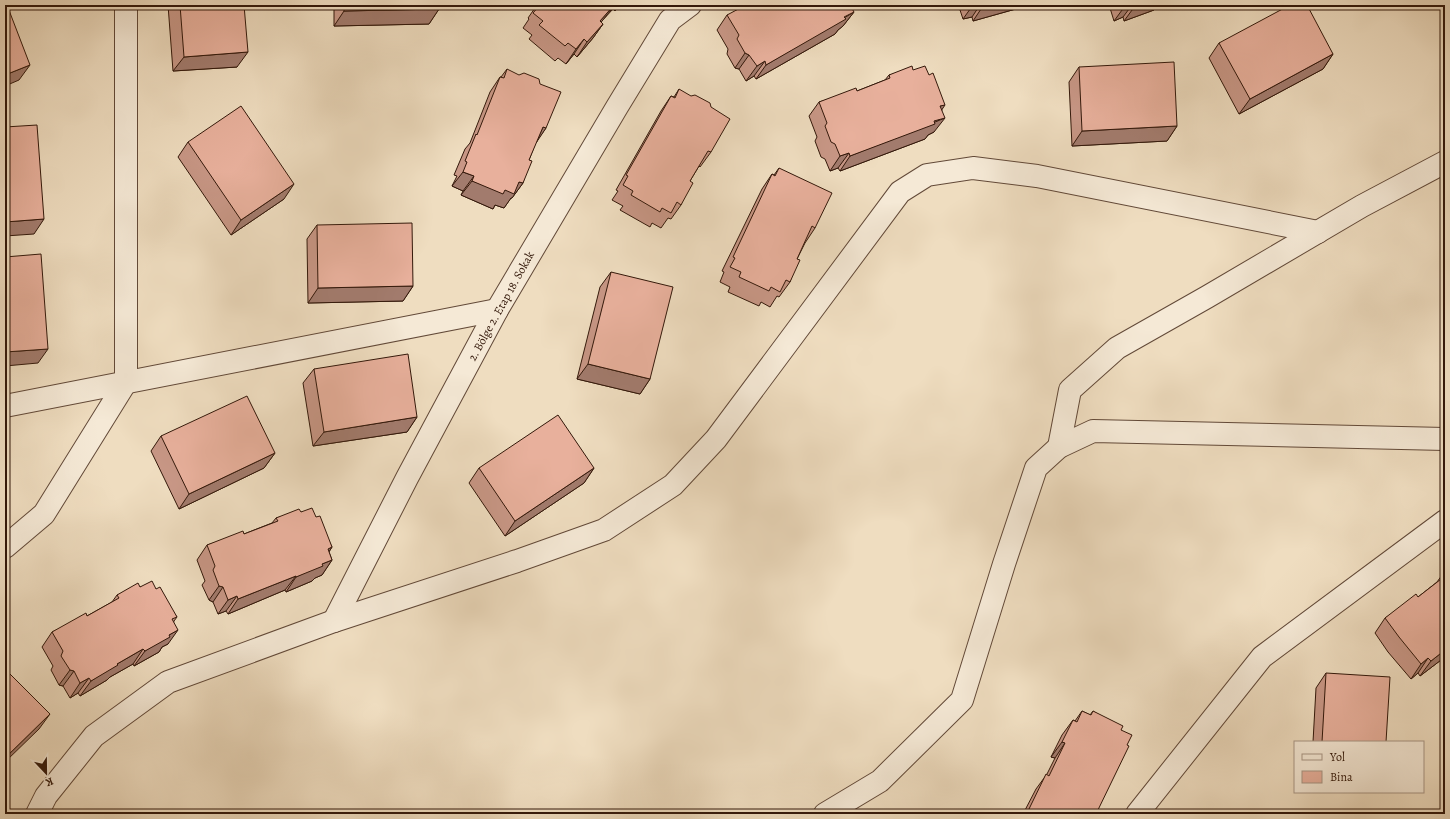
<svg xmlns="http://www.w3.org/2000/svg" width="1450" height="819" font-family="Alegreya,serif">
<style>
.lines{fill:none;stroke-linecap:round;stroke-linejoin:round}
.minor-casing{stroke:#624938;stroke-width:24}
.tertiary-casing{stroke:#624938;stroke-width:24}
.minor{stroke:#f5e9d6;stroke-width:22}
.tertiary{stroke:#f5e9d6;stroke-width:22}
.wall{fill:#c89786;stroke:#33180a}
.shaded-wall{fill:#a27b6d;stroke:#33180a}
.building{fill:#e8b09c;stroke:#33180a}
.labels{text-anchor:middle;stroke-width:3;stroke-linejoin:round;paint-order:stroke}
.street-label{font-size:12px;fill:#33180a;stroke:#f5e9d6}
</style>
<rect width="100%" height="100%" fill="#efddc0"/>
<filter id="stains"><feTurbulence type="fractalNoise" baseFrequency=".005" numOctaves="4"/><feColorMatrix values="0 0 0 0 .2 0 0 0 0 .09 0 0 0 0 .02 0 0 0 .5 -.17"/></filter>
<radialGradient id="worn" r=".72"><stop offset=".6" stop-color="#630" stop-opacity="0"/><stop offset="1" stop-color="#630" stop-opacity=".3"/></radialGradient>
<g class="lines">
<g class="minor-casing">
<g id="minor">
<polyline points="5,406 497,310"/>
<polyline points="1059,447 1070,390 1117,348 1207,297 1362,206 1445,162"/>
<polyline points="334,621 407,478 497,310 617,107 670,20 690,5"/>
<polyline points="37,814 46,796 94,736 168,682 334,621 517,561 604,530 673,485 716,439 900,192 927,175 973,168 1037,176 1318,232"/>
<polyline points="1137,814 1262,657 1445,521"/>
</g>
</g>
<g class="tertiary-casing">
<g id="tertiary">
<polyline points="5,547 44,514 126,382 126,5"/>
<polyline points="825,814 880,781 962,700 1004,564 1036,468 1059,447 1093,431 1445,439"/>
</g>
</g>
<use href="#minor" class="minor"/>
<use href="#tertiary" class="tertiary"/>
</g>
<g class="wall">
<polygon points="168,5 244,5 237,67 173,71"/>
<polygon points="334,5 439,5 439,9 429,24 334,26"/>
<polygon points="537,5 620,5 615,11 613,9 601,22 603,24 593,38 577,57 574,54 566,64 558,58 555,61 529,39 532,35 523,28 529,19 528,18"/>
<polygon points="957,5 1030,5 973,21 972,17 963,19 959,7"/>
<polygon points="1106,5 1158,5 1154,10 1124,21 1123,17 1114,21 1110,8 1106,6"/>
<polygon points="854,12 843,26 838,30 835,34 756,79 754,76 746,81 739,69 735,68 727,54 728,49 717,30 727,15"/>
<polygon points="1219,43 1333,54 1323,69 1239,114 1209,58"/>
<polygon points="1079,67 1177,126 1167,141 1072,146 1069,82"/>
<polygon points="507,69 546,128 536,142 529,160 523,183 512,198 511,198 504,208 495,205 493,209 461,195 463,191 452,186 457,176 454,175 465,149 470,143 490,92 500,77 501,77"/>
<polygon points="913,70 942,110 934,132 928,135 925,139 840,171 838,168 830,171 825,159 821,157 815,141 817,137 809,116 819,102 857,91 885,80 889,75"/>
<polygon points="679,89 711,152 700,167 699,166 690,181 681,205 671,219 668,218 661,228 652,223 650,227 620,210 623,206 612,200 618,191 616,190 661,111 671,96 674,97"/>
<polygon points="188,142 284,199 231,235 178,157"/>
<polygon points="779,168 815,228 805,243 797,259 790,282 779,297 777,296 770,307 761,302 759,306 728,292 730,287 720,282 724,272 722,271 762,189 772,174 774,175"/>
<polygon points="317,225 413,286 403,301 308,303 307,239"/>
<polygon points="611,272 650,379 640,394 577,379 600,287"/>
<polygon points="314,369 417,417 407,432 313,446 303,383"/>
<polygon points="161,436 275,453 264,468 179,509 151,451"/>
<polygon points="479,468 594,468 584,483 505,536 469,483"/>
<polygon points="301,512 316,517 332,547 329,552 332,560 322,575 315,578 312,581 286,592 285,590 228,614 226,611 218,614 213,602 209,600 202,585 205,581 197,560 207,545 244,534 272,523 276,518"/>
<polygon points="1445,571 1445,657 1420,676 1418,673 1411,679 1388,652 1375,633 1385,618 1418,597 1437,582"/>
<polygon points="140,587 156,589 177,617 174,621 168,644 162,647 159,652 134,666 133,664 110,677 107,680 80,696 78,693 70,698 63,686 59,685 51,670 53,666 42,647 52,632 87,616 112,602 117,595"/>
<polygon points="1326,673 1386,742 1313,742 1316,688"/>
<polygon points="1082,711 1090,715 1093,711 1121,730 1096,814 1023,814 1036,789 1047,774 1055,758 1051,757 1062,735 1073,720 1075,721"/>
</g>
<g class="shaded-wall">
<polygon points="614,5 615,5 590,36 600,21"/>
<polygon points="973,5 980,5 972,17 963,19"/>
<polygon points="987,5 1030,5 973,21 983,6"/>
<polygon points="1127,5 1132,5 1123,17 1114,21 1125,6"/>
<polygon points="1137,5 1158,5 1154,10 1124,21 1135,6"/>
<polygon points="439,9 429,24 334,26 344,11"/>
<polygon points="854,12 843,26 838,30 835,34 756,79 766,65"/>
<polygon points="603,24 593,38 577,57 587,42"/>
<polygon points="584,39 574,54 566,64 576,49"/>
<polygon points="248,52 237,67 173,71 184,57"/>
<polygon points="745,53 749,55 739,69 735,68"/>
<polygon points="1333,54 1323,69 1239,114 1250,99"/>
<polygon points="765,61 754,76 746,81 757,66"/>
<polygon points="30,65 19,80 5,86 5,75"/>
<polygon points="945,105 935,120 940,106"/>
<polygon points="945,118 934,132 928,135 925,139 840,171 850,156"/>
<polygon points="1177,126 1167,141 1072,146 1082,131"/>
<polygon points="543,127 546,128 536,143"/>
<polygon points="849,153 838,168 830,171 840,156"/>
<polygon points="463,172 474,176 463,191 452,186"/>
<polygon points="472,181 505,190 519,182 523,183 512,198 511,198 504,208 495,205 493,209 461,195"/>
<polygon points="294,184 284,199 231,235 241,220"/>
<polygon points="44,219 34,234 5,236 5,222"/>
<polygon points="413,286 403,301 308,303 318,288"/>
<polygon points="48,349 38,363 5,366 5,352"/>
<polygon points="588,364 650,379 640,394 577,379"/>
<polygon points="417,417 407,432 313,446 324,432"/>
<polygon points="275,453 264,468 179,509 189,494"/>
<polygon points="594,468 584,483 505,536 515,521"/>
<polygon points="332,547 322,562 328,549"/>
<polygon points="332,560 322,575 315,578 312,581 286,592 296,577 322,564"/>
<polygon points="296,576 285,590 228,614 238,599"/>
<polygon points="219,586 223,587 213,602 209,600"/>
<polygon points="237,596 226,611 218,614 228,600"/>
<polygon points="178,630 168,644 162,647 159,652 134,666 145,651 169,635"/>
<polygon points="143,649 133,664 110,677 107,680 80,696 91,681 117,664"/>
<polygon points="1445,650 1445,657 1420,676 1431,661"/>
<polygon points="1428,658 1418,673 1411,679 1421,664"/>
<polygon points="70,670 74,671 63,686 59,685"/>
<polygon points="89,678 78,693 70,698 80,683"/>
<polygon points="50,714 39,729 5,762 5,758"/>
<polygon points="1062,742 1065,743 1055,758 1051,757"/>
</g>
<g class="building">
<polygon points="5,5 7,5 30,65 5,75"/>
<polygon points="180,5 244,5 248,52 184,57"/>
<polygon points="344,5 439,5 439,9 344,11"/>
<polygon points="540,5 614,5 600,21 603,24 587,42 584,39 576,49 568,43 565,46 539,25 543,21 533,13"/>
<polygon points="746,5 850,5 854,12 844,17 846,19 766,65 765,61 757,66 749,55 745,53 737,39 739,35 727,15"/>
<polygon points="1290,5 1307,5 1333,54 1250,99 1219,43"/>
<polygon points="1174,62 1177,126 1082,131 1079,67"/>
<polygon points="912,66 913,70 925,66 929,75 933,73 945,105 940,106 945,118 934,121 935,124 850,156 849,153 840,156 835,144 831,142 825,126 827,123 819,102 856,88 857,91 890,78 889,75"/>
<polygon points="507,69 519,75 524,73 539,79 540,84 561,92 546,128 543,127 529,160 532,161 523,183 519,182 514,194 505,190 503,194 472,181 474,176 463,172 467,162 465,161 476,134 477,135 500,77 504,78"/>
<polygon points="679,89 691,96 695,95 710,103 711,107 730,119 711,152 708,151 690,181 693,183 681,205 677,202 671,213 662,208 660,212 631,195 633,191 623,185 628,176 626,175 671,96 675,98"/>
<polygon points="241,106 294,184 241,220 188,142"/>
<polygon points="37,125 44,219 5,222 5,127"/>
<polygon points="779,168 832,193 815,228 812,226 797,259 800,260 790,282 786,280 780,292 771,287 769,291 739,277 741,272 730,267 735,258 733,257 772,174 775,176"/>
<polygon points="412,223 413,286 318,288 317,225"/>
<polygon points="41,254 48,349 5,352 5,257"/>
<polygon points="611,272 673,287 650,379 588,364"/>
<polygon points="408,354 417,417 324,432 314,369"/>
<polygon points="247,396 275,453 189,494 161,436"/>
<polygon points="558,415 594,468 515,521 479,468"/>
<polygon points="312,508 316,517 320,516 332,547 328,549 332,560 322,564 323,566 296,577 296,576 238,599 237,596 228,600 223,587 219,586 213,570 215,566 207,545 243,531 244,534 278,521 276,518 299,509 301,512"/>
<polygon points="1445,576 1445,650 1431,661 1428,658 1421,664 1399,637 1385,618 1416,594 1418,597"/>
<polygon points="152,581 156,589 160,587 177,617 172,619 178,630 169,635 170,637 145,651 143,649 117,664 118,665 91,681 89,678 80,683 74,671 70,670 61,656 63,651 52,632 86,613 87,616 119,598 117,595 138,583 140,587"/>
<polygon points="5,669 50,714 5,758"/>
<polygon points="1326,673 1390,677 1386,742 1322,742"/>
<polygon points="1082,711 1091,715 1093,711 1123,726 1121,730 1132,735 1127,745 1129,746 1096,814 1040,814 1029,809 1046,774 1049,776 1065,743 1062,742 1073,720 1077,722"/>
</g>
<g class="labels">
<g class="street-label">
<text transform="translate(501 306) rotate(-61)" y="4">2. Bölge 2. Etap 18. Sokak</text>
</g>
</g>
<rect width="1450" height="819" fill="none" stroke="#efddc0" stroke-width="20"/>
<rect x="6" y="6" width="1438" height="807" fill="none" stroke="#33180a" stroke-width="2"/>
<rect x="10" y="10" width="1430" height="799" fill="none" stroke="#33180a"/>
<rect x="1294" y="741" width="130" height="52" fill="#f5e9d6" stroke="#a79584"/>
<rect x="1302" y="754" width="20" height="6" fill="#f5e9d6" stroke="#a79584"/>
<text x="1330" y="761" font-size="12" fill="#33180a">Yol</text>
<rect x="1302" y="771" width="20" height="12" fill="#e8b09c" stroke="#a79584"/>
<text x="1330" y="781" font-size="12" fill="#33180a">Bina</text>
<g transform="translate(46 773) rotate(158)" stroke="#f5e9d6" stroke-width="3" paint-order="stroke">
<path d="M0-3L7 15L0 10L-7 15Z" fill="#33180a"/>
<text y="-6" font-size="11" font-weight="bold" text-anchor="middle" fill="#33180a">K</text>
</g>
<rect width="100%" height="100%" filter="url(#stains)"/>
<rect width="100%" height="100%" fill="url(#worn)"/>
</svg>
